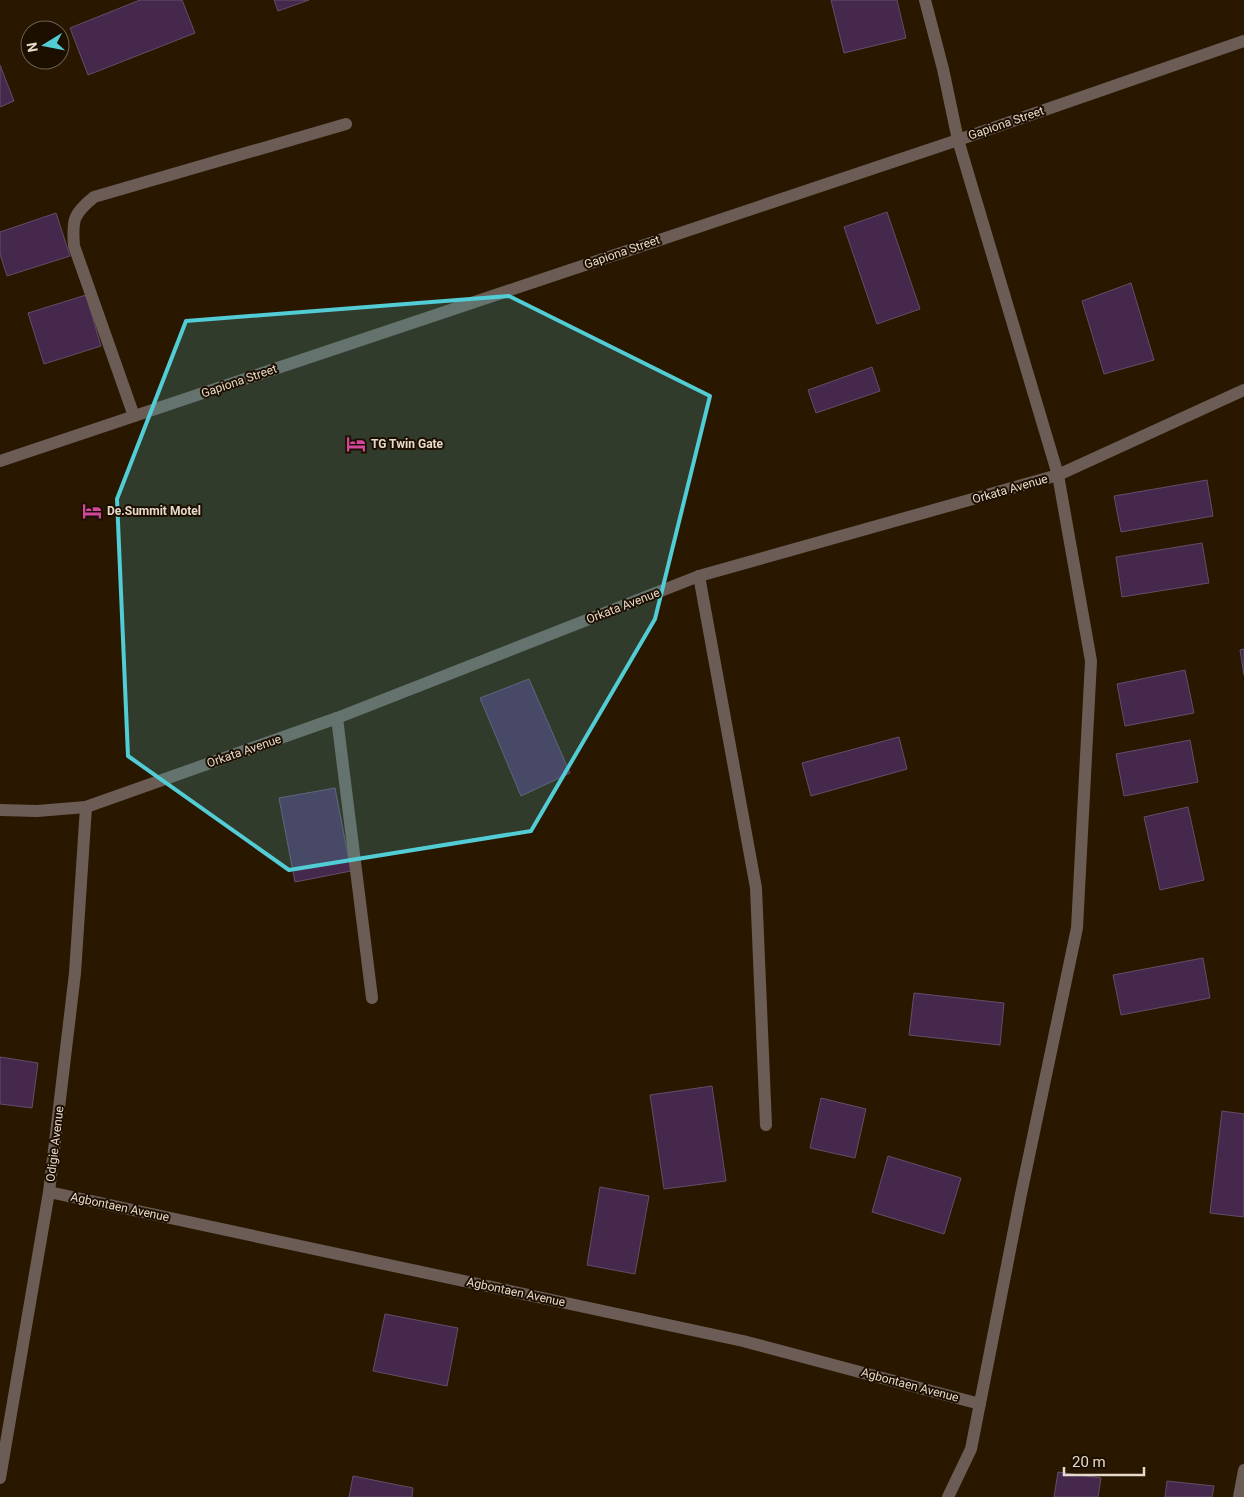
<svg xmlns="http://www.w3.org/2000/svg" width="1244" height="1497" font-family="Roboto,sans-serif">
<style>
.building{fill:#45284c;stroke:#634e68}
.lines{fill:none;stroke-linecap:round;stroke-linejoin:round}
.minor{stroke:#6b5d55;stroke-width:12}
.marked{fill:#52ccd5;fill-opacity:0.2;stroke:#52ccd5;stroke-width:4;stroke-linejoin:round}
.labels{text-anchor:middle;stroke-width:4;stroke-linejoin:round;paint-order:stroke}
.street-label{font-size:12px;fill:#e6dacb;stroke:#1d0f00}
.poi-label{font-size:12px;font-weight:bold;fill:#e6dacb;stroke:#1d0f00;text-anchor:start}
</style>
<rect width="100%" height="100%" fill="#291700"/>
<g class="building">
<polygon points="140,0 182,0 195,33 88,75 70,28"/>
<polygon points="274,0 309,0 278,11"/>
<polygon points="831,0 897,0 906,38 844,53"/>
<polygon points="0,65 14,101 0,107"/>
<polygon points="887,212 920,309 877,324 844,227"/>
<polygon points="56,213 70,256 7,276 0,254 0,232"/>
<polygon points="1131,283 1154,360 1104,374 1082,301"/>
<polygon points="86,295 101,346 44,364 28,313"/>
<polygon points="872,367 880,391 816,413 808,390"/>
<polygon points="1207,480 1213,516 1121,532 1114,496"/>
<polygon points="1202,543 1209,583 1122,597 1116,557"/>
<polygon points="1244,649 1244,675 1240,650"/>
<polygon points="1185,670 1194,713 1125,726 1117,684"/>
<polygon points="529,679 570,773 521,796 480,698"/>
<polygon points="899,737 907,769 811,796 802,763"/>
<polygon points="1190,740 1198,782 1124,796 1116,754"/>
<polygon points="335,788 351,871 295,882 279,798"/>
<polygon points="1188,807 1204,880 1160,890 1144,817"/>
<polygon points="1203,958 1210,998 1121,1015 1113,975"/>
<polygon points="914,993 1004,1003 1000,1045 909,1035"/>
<polygon points="0,1057 38,1063 32,1108 0,1104"/>
<polygon points="712,1086 726,1181 664,1189 650,1095"/>
<polygon points="821,1098 866,1109 855,1158 810,1148"/>
<polygon points="1222,1111 1244,1114 1244,1217 1210,1213"/>
<polygon points="888,1156 961,1178 944,1234 872,1212"/>
<polygon points="600,1187 649,1196 635,1274 587,1265"/>
<polygon points="385,1314 458,1328 447,1386 373,1371"/>
<polygon points="1058,1472 1101,1478 1098,1497 1054,1497"/>
<polygon points="353,1476 413,1488 412,1497 349,1497"/>
<polygon points="1167,1481 1214,1486 1212,1497 1165,1497"/>
</g>
<g class="lines">
<g class="minor">
<polyline points="925,0 943,69 958,140 1058,475 1091,661 1077,928 1021,1194 971,1449 948,1497"/>
<path d="M134 416 74 246C72 220 73 214 94 197L346 124"/>
<polyline points="0,461 958,140 1244,41"/>
<polyline points="699,576 756,888 766,1125"/>
<polyline points="337,718 372,998"/>
<polyline points="0,810 37,811 86,807 337,718 699,576 1058,475 1244,390"/>
<polyline points="49,1192 743,1341 980,1404"/>
<polyline points="0,1478 49,1192 75,973 86,807"/>
<polyline points="1239,1497 1244,1470"/>
</g>
</g>
<path class="marked" d="M509 296 710 396 655 619 531 831 289 870 128 756 117 499 186 321Z"/>
<defs>
<g id="hotel-bare" transform="scale(1.5)"><path d="M-6-4.5h1.5V1H6V5H4.5V3h-9V5H-6ZM-4 0a1.8 1.8 0 1 1 3.6 0ZM.5 0V-2.5h3Q6-2.5 6 0Z" fill="#d1479c" stroke="#1d0f00" stroke-width="2.5" paint-order="stroke"/></g>
</defs>
<g fill-rule="evenodd">
<use href="#hotel-bare" x="356" y="444"/>
<use href="#hotel-bare" x="92" y="511"/>
</g>
<g class="labels">
<g class="street-label">
<text transform="translate(1006 123) rotate(-19)" y="4">Gapiona Street</text>
<text transform="translate(622 252) rotate(-19)" y="4">Gapiona Street</text>
<text transform="translate(239 381) rotate(-19)" y="4">Gapiona Street</text>
<text transform="translate(1010 489) rotate(-16)" y="4">Orkata Avenue</text>
<text transform="translate(623 606) rotate(-21)" y="4">Orkata Avenue</text>
<text transform="translate(244 751) rotate(-19)" y="4">Orkata Avenue</text>
<text transform="translate(55 1144) rotate(-83)" y="4">Odigie Avenue</text>
<text transform="translate(120 1207) rotate(12)" y="4">Agbontaen Avenue</text>
<text transform="translate(516 1292) rotate(12)" y="4">Agbontaen Avenue</text>
<text transform="translate(910 1385) rotate(15)" y="4">Agbontaen Avenue</text>
</g>
<g class="poi-label">
<text x="371" y="448">TG Twin Gate</text>
<text x="107" y="515">De.Summit Motel</text>
</g>
</g>
<g transform="translate(45 45) rotate(260)"><circle r="24" fill="#1d0f00" stroke="#6d6051"/>
<path d="M0-4L9 19L0 12L-9 19Z" fill="#52ccd5"/>
<text y="-8" font-size="14" font-weight="bold" text-anchor="middle" fill="#e6dacb">N</text>
</g>
<path d="M1064 1467v8h80v-8" fill="none" stroke="#e6dacb" stroke-width="2.5"/>
<text x="1072" y="1467" font-size="15" fill="#e6dacb" stroke="#1d0f00" stroke-width="4" paint-order="stroke">20 m</text>
</svg>
